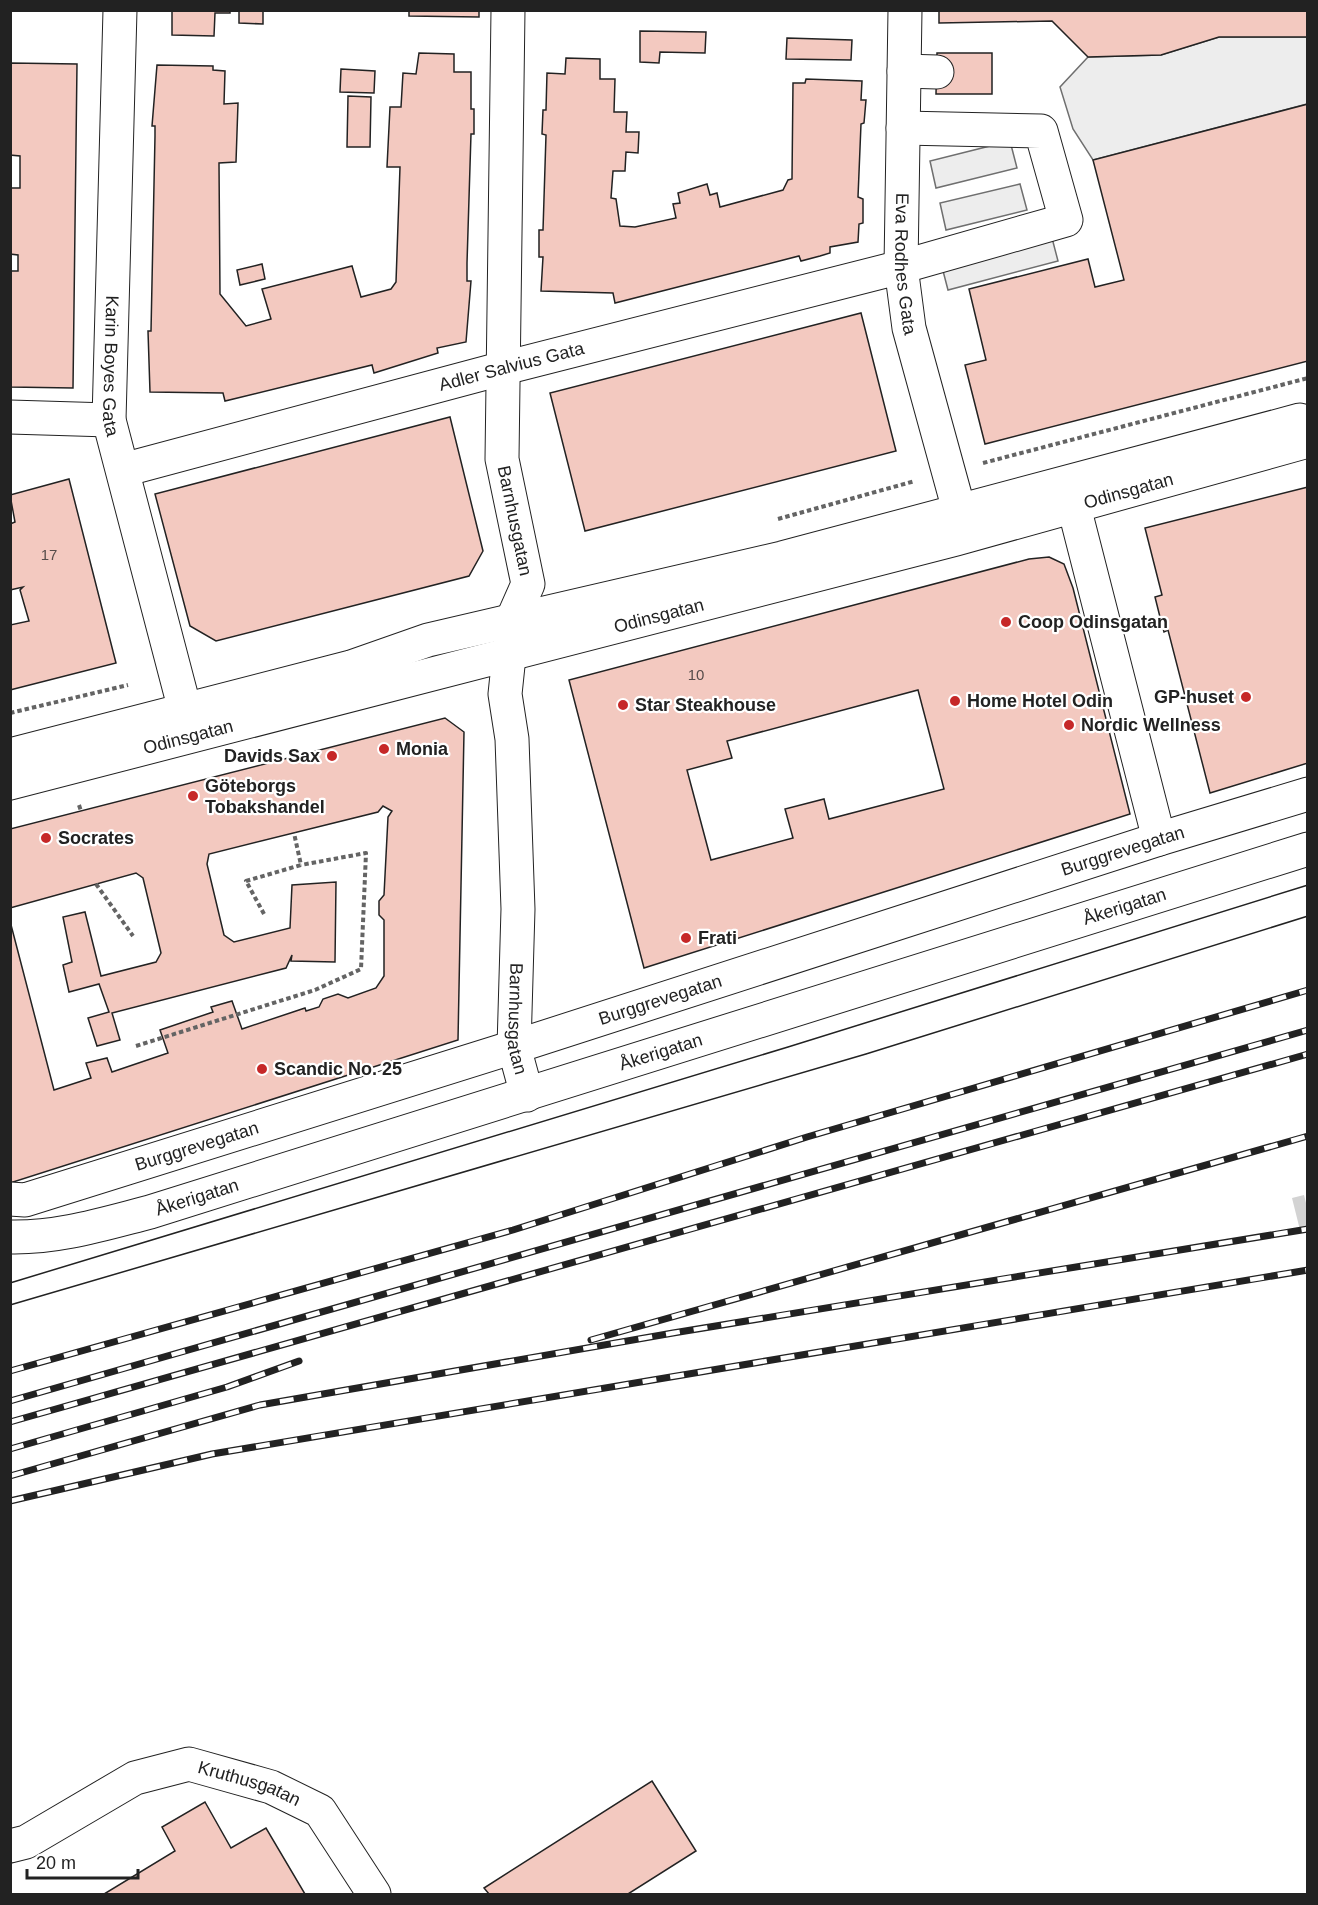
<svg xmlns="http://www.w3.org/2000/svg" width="1318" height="1905" font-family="Arial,sans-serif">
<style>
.parking{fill:#ededed;stroke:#6f6f6f;stroke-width:1.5}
.building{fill:#f3c9c0;stroke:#222;stroke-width:1.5;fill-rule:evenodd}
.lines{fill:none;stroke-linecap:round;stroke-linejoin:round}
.minor-tunnel{stroke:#d3d3d3;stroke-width:33;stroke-dasharray:33 16;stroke-linecap:butt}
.minor-casing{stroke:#222;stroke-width:35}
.major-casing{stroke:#222;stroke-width:35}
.path{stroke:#646464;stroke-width:4;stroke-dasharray:4.5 3;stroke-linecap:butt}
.minor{stroke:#fff;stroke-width:33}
.major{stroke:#fff;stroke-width:33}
.tram{stroke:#222;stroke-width:1.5}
.rail-casing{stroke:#222;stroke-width:7}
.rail{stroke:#fff;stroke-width:4.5;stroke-dasharray:14;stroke-linecap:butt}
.poi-dot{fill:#c62828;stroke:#fff;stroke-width:2}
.labels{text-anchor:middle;stroke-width:4.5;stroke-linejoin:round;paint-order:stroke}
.number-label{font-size:15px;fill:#564c4a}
.street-label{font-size:18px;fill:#222;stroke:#fff}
.poi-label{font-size:18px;font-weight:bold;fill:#222;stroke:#fff;text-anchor:start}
</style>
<rect width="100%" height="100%" fill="#fff"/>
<g class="parking">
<polygon points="1219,37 1307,37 1307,104 1093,160 1073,129 1060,87 1088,57 1161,55"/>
<polygon points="1010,141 1017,168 936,188 930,161"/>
<polygon points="1020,184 1027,210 946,230 940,203"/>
<polygon points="1052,238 1058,261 948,290 942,267"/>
</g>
<g class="building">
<polygon points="168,10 230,10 230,13 215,13 214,36 172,35 172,11"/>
<polygon points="239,10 263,10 263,24 239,23"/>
<polygon points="409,10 479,10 479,17 409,16"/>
<polygon points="939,10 1308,10 1308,37 1219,37 1161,55 1088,57 1052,21 939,23"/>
<polygon points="640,31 706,32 705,53 660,52 659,63 640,62"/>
<polygon points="787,38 852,40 851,60 786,59"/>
<polygon points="419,53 454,54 454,72 471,72 471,109 474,109 474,134 471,134 467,263 467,281 471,281 466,342 437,348 438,353 374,373 372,365 225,401 223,393 150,392 148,331 151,331 155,136 155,126 152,126 157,65 213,66 213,70 225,71 224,104 238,103 236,162 219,163 220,294 246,326 271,319 262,289 352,266 361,297 391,289 396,282 400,167 387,167 390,107 401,107 403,73 416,74"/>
<polygon points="937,53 992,53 992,94 936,94"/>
<polygon points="566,58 600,59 600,79 615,79 614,112 627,112 626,132 639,132 638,153 626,152 625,171 613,171 611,198 616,199 620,226 635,227 676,218 673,204 680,203 678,193 707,184 710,195 717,193 720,207 783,190 788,180 792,179 793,83 805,83 806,79 862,81 861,100 866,100 864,123 861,124 858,197 863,199 863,223 859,224 858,242 830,247 830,253 820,256 801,261 799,256 615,303 613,293 541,291 543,257 539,257 539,230 543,230 546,135 542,134 543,110 546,110 547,73 565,74"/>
<polygon points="10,63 77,64 73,388 10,387 10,271 18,271 18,255 10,254 10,188 20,188 20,156 10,155"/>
<polygon points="341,69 375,71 374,93 340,92"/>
<polygon points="348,96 371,97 370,147 347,147"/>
<polygon points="1308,104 1308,361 985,444 965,365 986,360 969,289 1088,259 1095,287 1124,280 1093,160"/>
<polygon points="262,264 265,279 240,285 237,270"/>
<polygon points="861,313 896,451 585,531 550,393"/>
<polygon points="450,417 483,551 469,576 216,641 190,626 155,494"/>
<polygon points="69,479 116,663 10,690 10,625 29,621 20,590 23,587 10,590 10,524 15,522 10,495"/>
<polygon points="1308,487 1308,763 1210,793 1168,630 1164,632 1160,617 1155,597 1162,595 1145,528"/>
<path d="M1049 557 1064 564 1073 588 1130 814 644 968 569 680 1029 559ZM918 690 944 789 829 819 824 799 785 809 793 838 711 860 687 770 732 758 727 741Z"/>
<polygon points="445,718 464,732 458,1040 10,1183 10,921 54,1090 91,1078 86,1063 107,1058 112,1072 168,1053 160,1030 213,1012 211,1007 232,1001 242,1029 305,1008 306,1011 319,1007 323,999 338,994 348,998 376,988 384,976 384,920 379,915 379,901 384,895 388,817 392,811 383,806 378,812 209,854 207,864 224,935 234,942 290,928 292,885 336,882 335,962 291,961 292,955 286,968 112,1013 120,1040 97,1046 88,1018 109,1012 99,984 69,992 63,965 72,962 63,917 85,912 101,976 156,962 161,953 143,878 136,873 10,908 10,829"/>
<polygon points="652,1781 696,1851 628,1894 489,1894 484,1888"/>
<polygon points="205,1802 231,1848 266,1828 305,1894 104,1894 175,1851 162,1827"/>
</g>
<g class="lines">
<polyline class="minor-tunnel" points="1296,1214 1308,1211"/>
<g class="minor-casing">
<g id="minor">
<path id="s1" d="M120 10 109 420 185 710"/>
<path id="s2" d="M508 10 502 459 528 584 513 618 505 694 512 739 518 909 514 1047 527 1095"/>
<path id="s3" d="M905 10 901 267 909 328 959 510"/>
<polyline points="904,71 937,72"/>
<polyline points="10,417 109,420"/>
<path id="s4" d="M123 470 504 368 901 267 1066 220 1041 131 903 128"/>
<polyline points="1074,507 1159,839"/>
<path id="s5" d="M10 1199 25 1200 514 1047 1159 839 1308 794"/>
<path id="s6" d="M10 1237C59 1238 103 1224 150 1212L1308 849"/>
<path id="s7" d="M10 1846 26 1842 135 1778 189 1764 271 1787 320 1811 374 1894"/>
</g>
</g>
<g class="major-casing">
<g id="major">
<polyline points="10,755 351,667 428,640 782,558 1300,420"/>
<path id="s8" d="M10 783 956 539 1308 441"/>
</g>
</g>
<g class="path">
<polyline points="983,463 1308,378"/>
<polyline points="778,519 915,481"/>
<polyline points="10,713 128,685"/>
<polyline points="275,754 275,762"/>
<polyline points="79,805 81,811"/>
<polyline points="96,884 133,936"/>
<polyline points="264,914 246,881 301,865 294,833"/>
<polyline points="136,1046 315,990 361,969 366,853 301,865"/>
</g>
<use href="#minor" class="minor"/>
<use href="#major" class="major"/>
<g class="tram">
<polyline points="10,1283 788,1047 1308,885"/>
<polyline points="10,1305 866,1054 1308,916"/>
</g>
<g class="rail-casing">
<g id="rail">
<polyline points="591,1340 1308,1136"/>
<polyline points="10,1371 513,1230 807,1137 1308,990"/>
<polyline points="10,1401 1308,1030"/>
<polyline points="10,1422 1308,1054"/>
<polyline points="10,1449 227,1387 299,1361"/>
<polyline points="10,1476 260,1405 673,1333 1308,1229"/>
<polyline points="10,1501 212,1454 1308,1270"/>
</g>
</g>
<use href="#rail" class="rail"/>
</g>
<g class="poi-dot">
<circle cx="1006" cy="622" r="6"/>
<circle cx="1246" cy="697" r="6"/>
<circle cx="955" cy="701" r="6"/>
<circle cx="623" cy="705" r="6"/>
<circle cx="1069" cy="725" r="6"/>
<circle cx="384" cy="749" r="6"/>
<circle cx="332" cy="756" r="6"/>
<circle cx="193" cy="796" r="6"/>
<circle cx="46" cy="838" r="6"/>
<circle cx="686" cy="938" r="6"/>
<circle cx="262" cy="1069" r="6"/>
</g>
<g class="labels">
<g class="number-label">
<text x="49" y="560">17</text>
<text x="696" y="680">10</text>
</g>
<g class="street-label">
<text dy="6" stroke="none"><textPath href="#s3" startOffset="254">Eva Rodhes Gata</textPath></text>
<text dy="6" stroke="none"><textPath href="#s1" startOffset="356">Karin Boyes Gata</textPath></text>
<text dy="6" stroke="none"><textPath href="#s4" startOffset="402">Adler Salvius Gata</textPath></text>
<text dy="6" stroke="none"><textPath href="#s8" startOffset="1156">Odinsgatan</textPath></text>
<text dy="6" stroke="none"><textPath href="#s2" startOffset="512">Barnhusgatan</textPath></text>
<text dy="6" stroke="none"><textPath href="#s8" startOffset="670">Odinsgatan</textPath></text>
<text dy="6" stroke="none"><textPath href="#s8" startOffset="184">Odinsgatan</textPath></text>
<text dy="6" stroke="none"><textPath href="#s5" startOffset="1167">Burggrevegatan</textPath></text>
<text dy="6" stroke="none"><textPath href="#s6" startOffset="1164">Åkerigatan</textPath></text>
<text dy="6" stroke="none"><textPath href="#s5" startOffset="681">Burggrevegatan</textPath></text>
<text dy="6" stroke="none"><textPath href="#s2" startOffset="1016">Barnhusgatan</textPath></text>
<text dy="6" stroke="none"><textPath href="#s6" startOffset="678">Åkerigatan</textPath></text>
<text dy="6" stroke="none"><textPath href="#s5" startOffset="195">Burggrevegatan</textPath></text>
<text dy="6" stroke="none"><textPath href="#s6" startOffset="192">Åkerigatan</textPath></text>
<text dy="6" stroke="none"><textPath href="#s7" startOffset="262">Kruthusgatan</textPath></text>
</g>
<g class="poi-label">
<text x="1018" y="628">Coop Odinsgatan</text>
<text x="1234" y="703" text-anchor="end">GP-huset</text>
<text x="967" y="707">Home Hotel Odin</text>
<text x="635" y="711">Star Steakhouse</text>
<text x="1081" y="731">Nordic Wellness</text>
<text x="396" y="755">Monia</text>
<text x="320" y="762" text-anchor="end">Davids Sax</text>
<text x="205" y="792">Göteborgs<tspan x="205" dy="21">Tobakshandel</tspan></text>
<text x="58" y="844">Socrates</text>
<text x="698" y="944">Frati</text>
<text x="274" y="1075">Scandic No. 25</text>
</g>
</g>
<rect width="1318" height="1905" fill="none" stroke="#222222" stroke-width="24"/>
<path d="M27 1869v9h111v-9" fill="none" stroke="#222222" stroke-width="3"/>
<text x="36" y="1869" font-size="18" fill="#222222" stroke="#ffffff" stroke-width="4.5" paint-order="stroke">20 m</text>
</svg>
